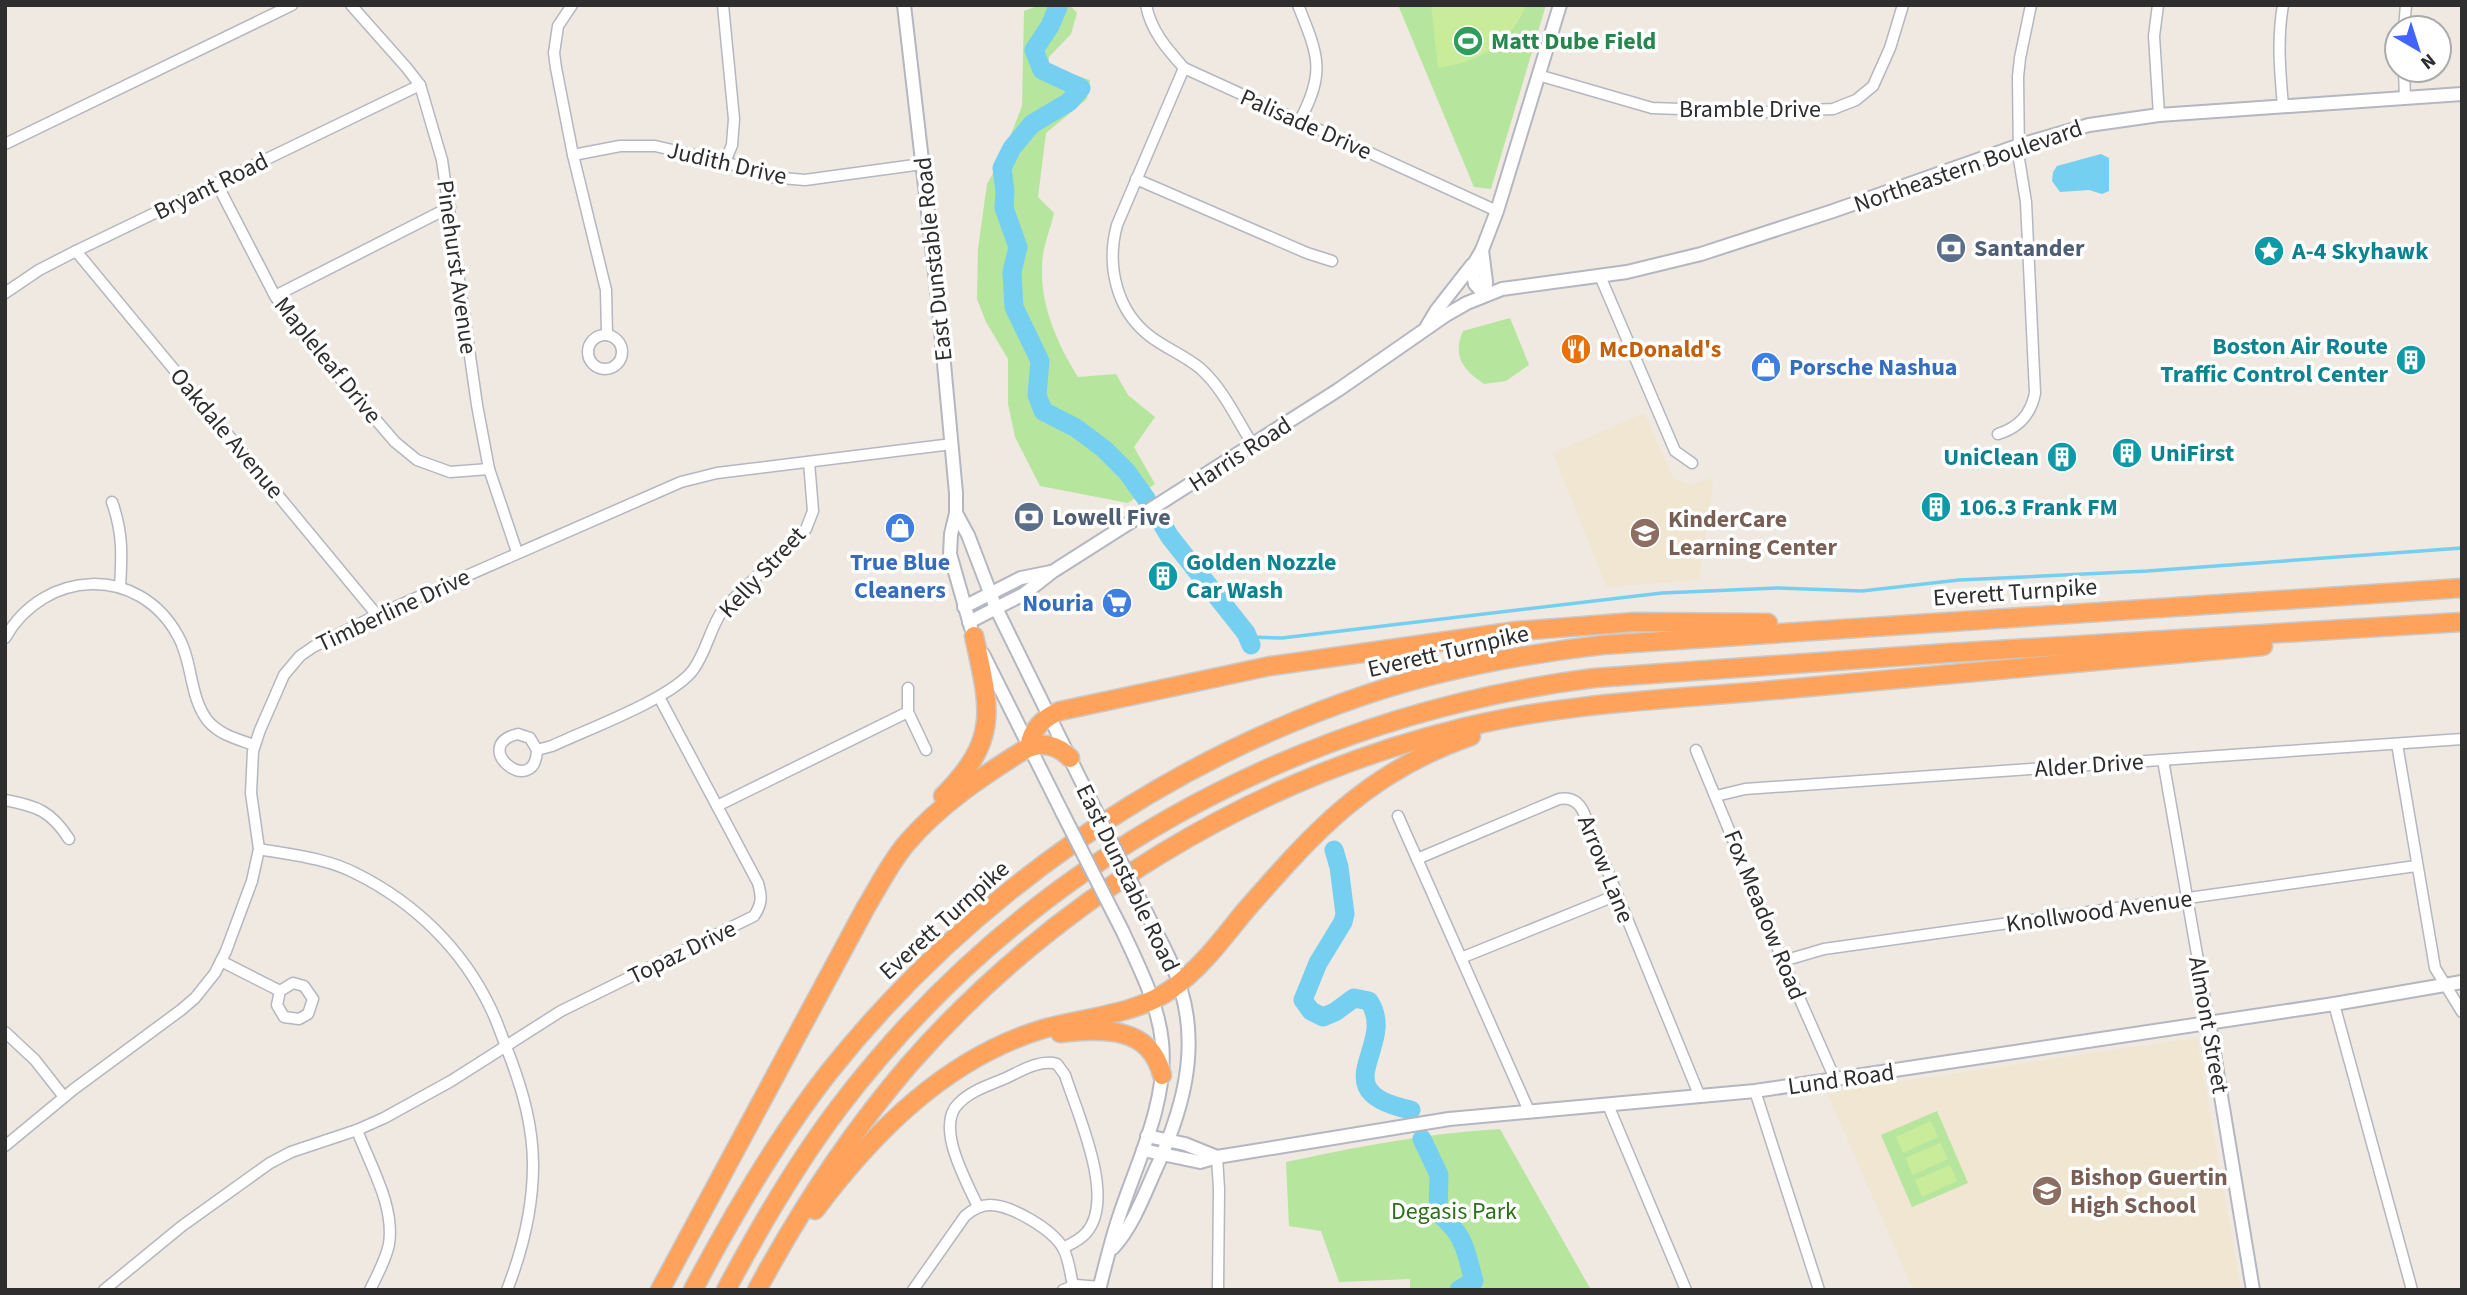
<svg xmlns="http://www.w3.org/2000/svg" width="2467" height="1295" font-family="'Source Sans 3',sans-serif">
<style>
.education{fill:#f0e6d1}
.green{fill:#b6e59e}
.pitch{fill:#c9ec9a}
.water{fill:#75cff0}
.lines{fill:none;stroke-linecap:round;stroke-linejoin:round}
.stream{stroke:#75cff0;stroke-width:3.5}
.river{stroke:#75cff0;stroke-width:19}
.minor-casing{stroke:#b4b7c1;stroke-width:13}
.tertiary-casing{stroke:#b4b7c1;stroke-width:16}
.motorway-casing{stroke:#c9c9c9;stroke-width:21}
.minor{stroke:#fff;stroke-width:10}
.tertiary{stroke:#fff;stroke-width:12}
.motorway{stroke:#ffa35c;stroke-width:18}
.tertiary-bridge-casing{stroke:#b4b7c1;stroke-width:16;stroke-linecap:butt}
.tertiary-bridge{stroke:#fff;stroke-width:12}
.labels{text-anchor:middle;stroke-width:7;stroke-linejoin:round;paint-order:stroke}
.leisure-label{font-size:24px;font-weight:bold;fill:#27864d;stroke:#fff;text-anchor:start}
.street-label{font-size:24px;fill:#2e2e2e;stroke:#fff}
.service-label{font-size:24px;font-weight:bold;fill:#4e5e75;stroke:#fff;text-anchor:start}
.culture-label{font-size:24px;font-weight:bold;fill:#0d838f;stroke:#fff;text-anchor:start}
.food-label{font-size:24px;font-weight:bold;fill:#c56008;stroke:#fff;text-anchor:start}
.shop-label{font-size:24px;font-weight:bold;fill:#366cbe;stroke:#fff;text-anchor:start}
.education-label{font-size:24px;font-weight:bold;fill:#785e54;stroke:#fff;text-anchor:start}
.park-label{font-size:24px;fill:#2c6e1b;stroke:#fff}
</style>
<rect width="100%" height="100%" fill="#efe9e1"/>
<g class="education">
<polygon points="1644,413 1673,478 1691,485 1710,478 1713,486 1699,580 1607,587 1553,453"/>
<polygon points="2197,1038 2241,1290 1913,1290 1827,1092"/>
</g>
<g class="green">
<path d="M1040 5H1070L1077 13 1071 34 1049 57 1048 66 1090 80 1087 99 1046 133 1038 197 1054 213C1051 227 1045 241 1043 255 1037 298 1056 342 1078 377L1116 374 1128 395 1155 417 1134 447 1155 484 1128 503 1040 486 1015 437 1008 404V359L986 322 977 299 978 249 987 184 1003 155 1022 106 1024 11Z"/>
<polygon points="1398,5 1546,5 1491,189 1474,187"/>
<path d="M1510 318 1529 365 1506 381 1484 384C1463 370 1452 356 1463 331Z"/>
<polygon points="1937,1111 1968,1183 1912,1207 1881,1135"/>
<path d="M1500 1129 1591 1290H1410V1279L1339 1282 1321 1231 1289 1226 1286 1162C1357 1147 1427 1133 1500 1129Z"/>
</g>
<g class="pitch">
<path d="M1431 5H1526C1510 45 1478 62 1438 68Z"/>
<polygon points="1931,1121 1938,1137 1903,1153 1896,1137"/>
<polygon points="1940,1143 1948,1159 1913,1175 1905,1158"/>
<polygon points="1950,1165 1957,1181 1922,1197 1915,1180"/>
</g>
<polygon class="water" points="2101,154 2109,158 2109,191 2102,194 2089,190 2060,192 2052,181 2053,172 2057,166"/>
<g class="lines">
<polyline class="stream" points="1249,637 1282,638 1662,593 1777,588 1862,591 1959,580 2147,571 2462,548"/>
<g class="river">
<polyline points="1056,5 1058,7 1050,26 1034,50 1042,70 1081,88 1069,102 1032,124 1012,148 1002,168 1005,191 1004,208 1018,247 1012,272 1014,307 1040,361 1037,395 1043,411 1076,428 1104,449 1127,472 1147,500"/>
<polyline points="1159,519 1170,537 1246,633 1251,645"/>
<path d="M1334 850 1339 867 1345 914 1343 922 1318 963 1303 1000 1311 1011 1323 1017 1335 1012 1354 998 1369 1001C1399 1046 1319 1091 1411 1110"/>
<path d="M1422 1139 1439 1175 1438 1213C1465 1235 1465 1249 1474 1281L1459 1290"/>
</g>
<g class="minor-casing">
<g id="minor">
<polyline points="351,5 406,67 420,85 442,160 477,405 489,469 517,552"/>
<polyline points="572,5 558,26 554,53 556,68 573,155 606,290 607,334"/>
<polyline points="723,5 734,119 732,145 725,162"/>
<path d="M1146 5C1151 31 1167 49 1184 68L1497 211"/>
<path d="M1298 5C1318 55 1326 71 1300 120"/>
<polyline points="2158,5 2154,36 2159,115"/>
<path d="M2283 5C2277 39 2280 72 2283 106"/>
<polyline points="2404,28 2406,5"/>
<path d="M1184 68 1117 225C1106 265 1116 311 1151 337 1167 349 1186 356 1201 369 1224 390 1237 420 1253 445"/>
<polyline points="2404,70 2405,97"/>
<polyline points="1538,75 1652,108 1769,112 1833,109 1856,100 1873,86 1890,48 1903,5"/>
<polyline points="5,144 292,5"/>
<polyline points="573,155 620,146 655,146 725,162 770,177 805,180 922,164"/>
<polyline points="1136,179 1307,253 1332,261"/>
<polyline points="217,184 275,296 296,327 395,442 417,460 450,472 489,469"/>
<polyline points="76,251 377,615"/>
<polyline points="1600,276 1675,451 1692,463"/>
<polyline points="5,293 39,270 76,251 420,85"/>
<polyline points="275,296 450,207"/>
<circle cx="605" cy="352" r="17"/>
<path d="M1998 434C2018 428 2031 414 2035 393L2026 202 2019 159 2018 77 2020 58 2031 5"/>
<path d="M112 502C123 533 122 555 120 587"/>
<path d="M5 638C44 569 139 564 178 636 193 662 189 697 208 721 220 735 237 739 254 745"/>
<polyline points="908,688 908,712 926,750"/>
<polyline points="2397,744 2435,968 2462,1012"/>
<path d="M537 750 530 738 518 734C468 746 535 800 537 750L552 746C588 729 671 699 693 670 707 651 710 627 724 608L806 529 813 511 809 462"/>
<polyline points="1696,750 1783,961 1835,1079"/>
<polyline points="2163,760 2209,1023"/>
<polyline points="1716,796 1745,789 2462,739"/>
<path d="M5 800C37 806 51 811 69 839"/>
<polyline points="717,806 908,712"/>
<polyline points="1398,816 1529,1111"/>
<path d="M259 849C292 855 327 858 357 874 415 903 462 949 490 1007 498 1023 503 1040 510 1057 523 1092 533 1127 533 1165 533 1209 523 1249 507 1290"/>
<path d="M1417 859 1559 799C1570 797 1578 801 1583 811L1700 1097"/>
<polyline points="1461,958 1617,895"/>
<polyline points="221,961 280,991 277,1005 284,1017 299,1019 308,1014 313,999 304,986 293,983 280,991"/>
<polyline points="1783,961 1824,949 2416,866"/>
<polyline points="2334,1004 2412,1290"/>
<polyline points="5,1032 35,1060 64,1097"/>
<polyline points="1755,1091 1819,1290"/>
<polyline points="1608,1105 1686,1290"/>
<path d="M357 1130C370 1165 395 1206 389 1244 386 1260 377 1275 370 1290"/>
<polyline points="5,1146 74,1089 181,1010 195,998 215,973 226,951 252,881 259,849 251,793 253,751 260,730 284,675 300,656 313,647 377,615 681,482 717,473 952,444"/>
<polyline points="1217,1157 1219,1189 1218,1290"/>
<path d="M978 1207C967 1182 934 1126 959 1103 972 1090 990 1085 1006 1078 1021 1071 1040 1059 1057 1064L1065 1075C1077 1113 1117 1199 1086 1233 1080 1240 1071 1244 1063 1248"/>
<path d="M104 1290 182 1226 270 1163 291 1152 357 1130 384 1118 451 1081 561 1011 754 916C762 904 762 897 758 883L659 697"/>
<path d="M913 1290 965 1216C972 1210 980 1205 990 1205 1011 1205 1052 1229 1063 1248 1069 1259 1070 1273 1073 1285"/>
<polyline points="1063,1290 1076,1285 1100,1287"/>
</g>
</g>
<g class="tertiary-casing">
<g id="tertiary">
<polyline points="904,5 938,299 956,493 956,513 951,534 950,554 971,628"/>
<polyline points="1482,250 1486,282 1485,295"/>
<polyline points="1485,295 1475,284 1473,275 1475,262 1482,250 1497,211 1560,5"/>
<polyline points="1427,326 1436,311 1472,265"/>
<polyline points="956,513 968,535 996,608 1088,795"/>
<polyline points="964,607 1021,578 1051,572"/>
<polyline points="969,622 1024,594 1052,572 1338,390 1446,315 1467,303 1502,289 1627,272 1701,254 1833,211 2020,145 2089,125 2159,115 2462,94"/>
<polyline points="983,654 1062,812"/>
<polyline points="2209,1023 2253,1290"/>
<polyline points="1147,1136 1185,1144 1217,1157"/>
<polyline points="1143,1150 1200,1162 1217,1157 1449,1119 1755,1091 2334,1004 2462,982"/>
<path d="M1113 1248C1132 1227 1143 1198 1154 1173 1181 1115 1200 1053 1181 990 1174 964 1160 940 1148 916"/>
<path d="M1099 1290C1105 1266 1111 1241 1119 1217 1137 1162 1168 1102 1162 1042 1158 1003 1139 967 1123 932"/>
</g>
</g>
<g class="motorway-casing">
<g id="motorway">
<path d="M1029 747C1032 728 1043 718 1060 711L1270 666 1517 631 1635 622 1768 623"/>
<path d="M943 796C1000 739 990 709 974 636"/>
<path d="M1060 1033C1102 1029 1150 1025 1162 1075"/>
<path d="M815 1210C874 1131 947 1058 1043 1029 1085 1017 1137 1015 1173 988 1201 968 1223 938 1245 911 1315 831 1367 772 1471 736"/>
<path d="M660 1290 866 907C879 886 890 863 906 844 938 806 982 776 1024 750 1041 741 1057 744 1070 758"/>
<path d="M693 1290C733 1214 776 1140 829 1072 967 899 1158 764 1368 694 1444 669 1523 654 1602 645L2462 588"/>
<path d="M726 1290C760 1226 796 1164 840 1106 1024 865 1295 716 1594 678L1948 653 2462 622"/>
<path d="M757 1290C800 1210 849 1135 908 1066 1052 901 1253 778 1466 727 1568 702 1680 699 1786 689 1945 676 2104 661 2263 646"/>
</g>
</g>
<use href="#minor" class="minor"/>
<use href="#tertiary" class="tertiary"/>
<use href="#motorway" class="motorway"/>
<g class="tertiary-bridge-casing">
<g id="tertiary-bridge">
<polyline points="1088,795 1148,916"/>
<polyline points="1062,812 1123,932"/>
</g>
</g>
<use href="#tertiary-bridge" class="tertiary-bridge"/>
</g>
<defs>
<g id="stadium-disc" transform="scale(1.575)"><circle r="9.5" fill="#2e9e5b" stroke="#fff"/><path d="M0-5a6.5 5 0 1 0 0 10a6.5 5 0 1 0 0-10ZM-3.5-1.8h7v3.6h-7Z" fill="#fff"/></g>
<g id="bank-disc" transform="scale(1.575)"><circle r="9.5" fill="#5c6f8a" stroke="#fff"/><path d="M-6-4H6V4H-6ZM0-2.3a2.3 2.3 0 1 0 0 4.6a2.3 2.3 0 1 0 0-4.6Z" fill="#fff"/></g>
<g id="sight-disc" transform="scale(1.575)"><circle r="9.5" fill="#0f9aa8" stroke="#fff"/><path d="M0-6L1.8-2.2L6-1.7L2.9 1.2L3.7 5.4L0 3.3L-3.7 5.4L-2.9 1.2L-6-1.7L-1.8-2.2Z" fill="#fff"/></g>
<g id="restaurant-disc" transform="scale(1.575)"><circle r="9.5" fill="#e8710a" stroke="#fff"/><path d="M-5-6h1v4h1v-4h1v4h1v-4h1v5L-1.5 .5V6h-2V.5L-5-1ZM5-6V6H3V1.5H1.5Q1.5-4 5-6Z" fill="#fff"/></g>
<g id="building-disc" transform="scale(1.575)"><circle r="9.5" fill="#0f9aa8" stroke="#fff"/><path d="M-4-6H4V6H1V3H-1V6H-4ZM-2.5-4.3h1.7v1.8h-1.7ZM.8-4.3h1.7v1.8H.8ZM-2.5-1h1.7V.8h-1.7ZM.8-1h1.7V.8H.8Z" fill="#fff"/></g>
<g id="shop-disc" transform="scale(1.575)"><circle r="9.5" fill="#3f7fe0" stroke="#fff"/><path d="M-5-2.5h2.3a2.7 3.5 0 0 1 5.4 0H5L5.5 6h-11ZM-1.5-2.5h3a1.5 2.3 0 0 0-3 0Z" fill="#fff"/></g>
<g id="school-disc" transform="scale(1.575)"><circle r="9.5" fill="#8d6e63" stroke="#fff"/><path d="M0-5L7-2L0 1L-7-2ZM-4 1L0 2.5L4 1V4Q0 6-4 4Z" fill="#fff"/></g>
<g id="supermarket-disc" transform="scale(1.575)"><circle r="9.5" fill="#3f7fe0" stroke="#fff"/><path d="M-6-5.5h2.5l.6 2H6L4.5 2H-2.5L-4.4-4H-6ZM-1.5 3.2a1.3 1.3 0 1 0 .1 0ZM3 3.2a1.3 1.3 0 1 0 .1 0Z" fill="#fff"/></g>
</defs>
<g fill-rule="evenodd">
<use href="#stadium-disc" x="1468" y="41"/>
<use href="#bank-disc" x="1951" y="248"/>
<use href="#sight-disc" x="2269" y="251"/>
<use href="#restaurant-disc" x="1576" y="349"/>
<use href="#building-disc" x="2411" y="360"/>
<use href="#shop-disc" x="1766" y="367"/>
<use href="#building-disc" x="2127" y="453"/>
<use href="#building-disc" x="2062" y="457"/>
<use href="#building-disc" x="1936" y="507"/>
<use href="#bank-disc" x="1029" y="517"/>
<use href="#shop-disc" x="900" y="528"/>
<use href="#school-disc" x="1645" y="533"/>
<use href="#building-disc" x="1163" y="576"/>
<use href="#supermarket-disc" x="1117" y="603"/>
<use href="#school-disc" x="2047" y="1191"/>
</g>
<g class="labels">
<g class="leisure-label">
<text x="1491" y="49">Matt Dube Field</text>
</g>
<g class="street-label">
<text x="1750" y="117">Bramble Drive</text>
<text transform="translate(1306 124) rotate(24)" y="8">Palisade Drive</text>
<text transform="translate(727 163) rotate(13)" y="8">Judith Drive</text>
<text transform="translate(1968 166) rotate(-19)" y="8">Northeastern Boulevard</text>
<text transform="translate(211 186) rotate(-26)" y="8">Bryant Road</text>
<text transform="translate(933 259) rotate(-96)" y="8">East Dunstable Road</text>
<text transform="translate(457 267) rotate(82)" y="8">Pinehurst Avenue</text>
<text transform="translate(328 360) rotate(51)" y="8">Mapleleaf Drive</text>
<text transform="translate(227 433) rotate(50)" y="8">Oakdale Avenue</text>
<text transform="translate(1240 454) rotate(-33)" y="8">Harris Road</text>
<text transform="translate(762 572) rotate(-47)" y="8">Kelly Street</text>
<text transform="translate(2015 592) rotate(-4)" y="8">Everett Turnpike</text>
<text transform="translate(393 610) rotate(-25)" y="8">Timberline Drive</text>
<text transform="translate(1448 651) rotate(-13)" y="8">Everett Turnpike</text>
<text transform="translate(2089 765) rotate(-4)" y="8">Alder Drive</text>
<text transform="translate(1606 869) rotate(68)" y="8">Arrow Lane</text>
<text transform="translate(1128 878) rotate(64)" y="8">East Dunstable Road</text>
<text transform="translate(2099 911) rotate(-8)" y="8">Knollwood Avenue</text>
<text transform="translate(1765 915) rotate(68)" y="8">Fox Meadow Road</text>
<text transform="translate(944 920) rotate(-42)" y="8">Everett Turnpike</text>
<text transform="translate(682 952) rotate(-26)" y="8">Topaz Drive</text>
<text transform="translate(2209 1025) rotate(80)" y="8">Almont Street</text>
<text transform="translate(1841 1079) rotate(-8)" y="8">Lund Road</text>
</g>
<g class="service-label">
<text x="1974" y="256">Santander</text>
<text x="1052" y="525">Lowell Five</text>
</g>
<g class="culture-label">
<text x="2292" y="259">A-4 Skyhawk</text>
<text x="2388" y="354" text-anchor="end">Boston Air Route<tspan x="2388" dy="28">Traffic Control Center</tspan></text>
<text x="2150" y="461">UniFirst</text>
<text x="2039" y="465" text-anchor="end">UniClean</text>
<text x="1959" y="515">106.3 Frank FM</text>
<text x="1186" y="570">Golden Nozzle<tspan x="1186" dy="28">Car Wash</tspan></text>
</g>
<g class="food-label">
<text x="1599" y="357">McDonald's</text>
</g>
<g class="shop-label">
<text x="1789" y="375">Porsche Nashua</text>
<text x="900" y="570" text-anchor="middle">True Blue<tspan x="900" dy="28">Cleaners</tspan></text>
<text x="1094" y="611" text-anchor="end">Nouria</text>
</g>
<g class="education-label">
<text x="1668" y="527">KinderCare<tspan x="1668" dy="28">Learning Center</tspan></text>
<text x="2070" y="1185">Bishop Guertin<tspan x="2070" dy="28">High School</tspan></text>
</g>
<g class="park-label">
<text x="1454" y="1219">Degasis Park</text>
</g>
</g>
<rect width="2467" height="1295" fill="none" stroke="#2e2e2e" stroke-width="14"/>
<g transform="translate(2418 49) rotate(141)"><circle r="33" fill="#ffffff" stroke="#ababab" stroke-width="2"/>
<path d="M0-5L12 26L0 18L-12 26Z" fill="#4264fb"/>
<text y="-10" font-size="19" font-weight="bold" text-anchor="middle" fill="#2e2e2e">N</text>
</g>
</svg>
